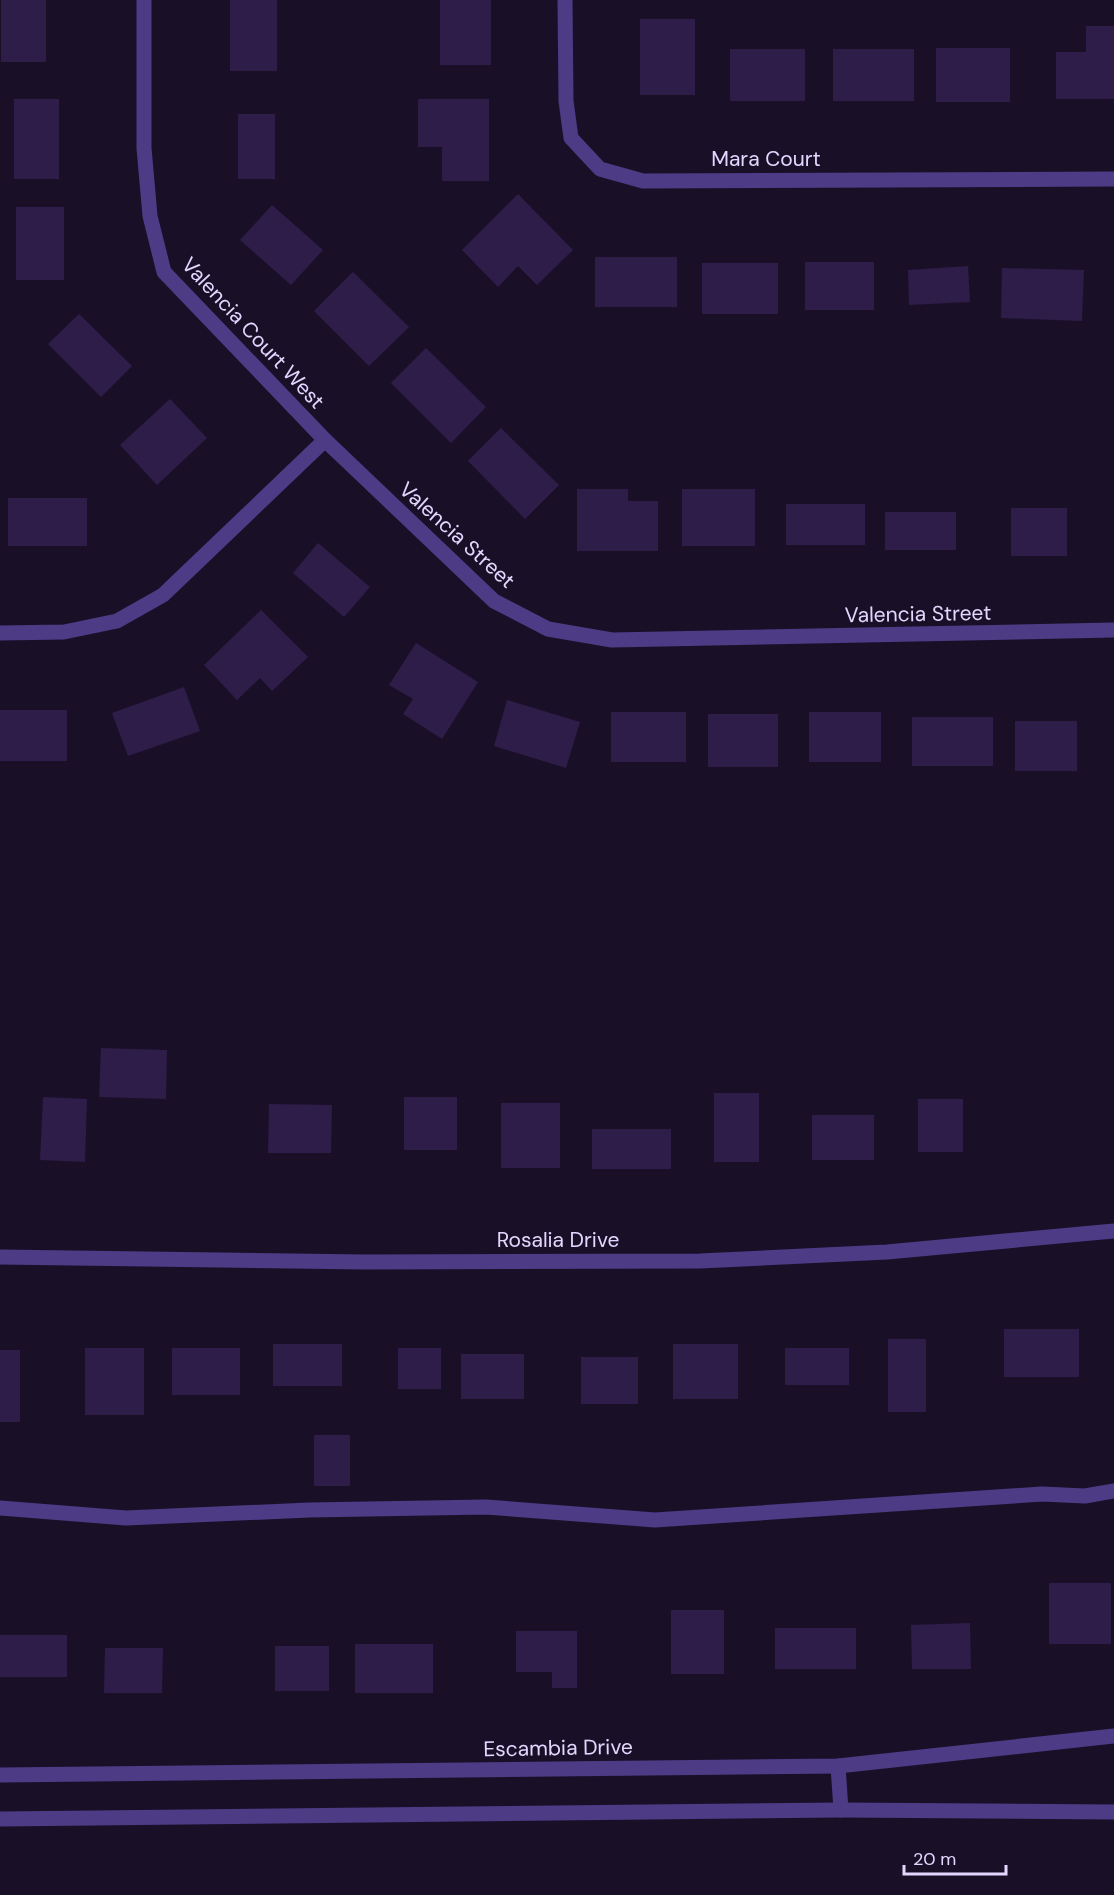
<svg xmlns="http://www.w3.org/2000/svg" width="1114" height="1895" font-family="'DM Sans',sans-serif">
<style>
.building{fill:#2e1c49}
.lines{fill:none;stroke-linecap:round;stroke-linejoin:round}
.minor{stroke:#4d3b86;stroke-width:15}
.labels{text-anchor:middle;stroke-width:4.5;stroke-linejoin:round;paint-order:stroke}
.street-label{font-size:21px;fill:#e3d7ff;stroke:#191028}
</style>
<rect width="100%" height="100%" fill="#191028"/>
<g class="building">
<rect x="1" y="0" width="45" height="62"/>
<rect x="230" y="0" width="47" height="71"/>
<rect x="440" y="0" width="51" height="65"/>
<rect x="640" y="19" width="55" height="76"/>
<polygon points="1086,26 1114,26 1114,99 1056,99 1056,52 1086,52"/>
<rect x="936" y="48" width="74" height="54"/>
<rect x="730" y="49" width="75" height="52"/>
<rect x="833" y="49" width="81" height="52"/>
<rect x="14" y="99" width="45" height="80"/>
<polygon points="418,99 489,99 489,181 442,181 442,147 418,147"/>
<rect x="238" y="114" width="37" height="65"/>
<polygon points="518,194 573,250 537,285 518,266 498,287 462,250"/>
<polygon points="272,205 323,250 291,285 240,240"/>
<rect x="16" y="207" width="48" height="73"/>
<rect x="595" y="257" width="82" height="50"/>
<rect x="805" y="262" width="69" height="48"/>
<rect x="702" y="263" width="76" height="51"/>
<polygon points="968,266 970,302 909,305 908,270"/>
<polygon points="1002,268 1084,270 1082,321 1001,318"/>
<polygon points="353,272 409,327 369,366 314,311"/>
<polygon points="79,314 132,366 101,397 48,344"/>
<polygon points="426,348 486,407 451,443 391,383"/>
<polygon points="170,399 207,438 157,485 120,445"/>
<polygon points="501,428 559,485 525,519 468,461"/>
<polygon points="577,489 628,489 628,501 658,501 658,551 577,551"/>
<rect x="682" y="489" width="73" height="57"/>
<rect x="8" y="498" width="79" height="48"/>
<rect x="786" y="504" width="79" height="41"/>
<rect x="1011" y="508" width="56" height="48"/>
<rect x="885" y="512" width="71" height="38"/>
<polygon points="318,543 370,587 344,617 293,573"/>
<polygon points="261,610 308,657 272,691 260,678 237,700 204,665"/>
<polygon points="416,643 478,682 442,739 403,714 413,699 389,685"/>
<polygon points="184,687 200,731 128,756 112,713"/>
<polygon points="507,700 580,722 566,768 494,746"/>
<rect x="0" y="710" width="67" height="51"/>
<rect x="611" y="712" width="75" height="50"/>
<rect x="809" y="712" width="72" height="50"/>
<rect x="708" y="714" width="70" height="53"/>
<rect x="912" y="717" width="81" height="49"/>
<rect x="1015" y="721" width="62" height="50"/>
<polygon points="101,1048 167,1050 166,1099 99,1097"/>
<rect x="714" y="1093" width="45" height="69"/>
<polygon points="43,1097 87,1099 85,1162 40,1160"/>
<rect x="404" y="1097" width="53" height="53"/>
<rect x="918" y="1099" width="45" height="53"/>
<rect x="501" y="1103" width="59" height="65"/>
<polygon points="269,1104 332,1105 331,1153 268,1153"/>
<rect x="812" y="1115" width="62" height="45"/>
<rect x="592" y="1129" width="79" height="40"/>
<rect x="1004" y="1329" width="75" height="48"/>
<rect x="888" y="1339" width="38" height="73"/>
<rect x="273" y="1344" width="69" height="42"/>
<rect x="673" y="1344" width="65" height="55"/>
<rect x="85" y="1348" width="59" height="67"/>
<rect x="172" y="1348" width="68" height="47"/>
<rect x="398" y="1348" width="43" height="41"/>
<rect x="785" y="1348" width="64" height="37"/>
<rect x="0" y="1350" width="20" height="72"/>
<rect x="461" y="1354" width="63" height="45"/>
<rect x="581" y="1357" width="57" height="47"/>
<rect x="314" y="1435" width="36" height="51"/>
<rect x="1049" y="1583" width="62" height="61"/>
<rect x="671" y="1610" width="53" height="64"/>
<polygon points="970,1623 971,1669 912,1669 911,1625"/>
<rect x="775" y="1628" width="81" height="41"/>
<polygon points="516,1631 577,1631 577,1688 552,1688 552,1672 516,1672"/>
<rect x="0" y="1635" width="67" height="42"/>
<rect x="355" y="1644" width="78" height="49"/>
<rect x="275" y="1646" width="54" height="45"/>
<polygon points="105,1648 163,1648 162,1693 104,1693"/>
</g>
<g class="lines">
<g class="minor">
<polyline points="144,0 144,148 150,216 164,272 325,440 494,601 548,629 612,640 1114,630"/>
<polyline points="565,0 566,101 571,138 600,169 643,181 1114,179"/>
<polyline points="0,633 64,632 117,621 163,595 325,440"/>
<polyline points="0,1257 365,1262 700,1261 887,1252 1114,1231"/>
<polyline points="0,1508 126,1518 309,1510 486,1507 655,1520 1042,1494 1085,1496 1114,1491"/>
<polyline points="838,1766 841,1810"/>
<polyline points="0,1775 838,1766 1114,1736"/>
<polyline points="0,1819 841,1810 1114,1812"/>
</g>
</g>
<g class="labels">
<g class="street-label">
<text x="766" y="166">Mara Court</text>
<text transform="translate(253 333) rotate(47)" y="7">Valencia Court West</text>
<text transform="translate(457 535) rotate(42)" y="7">Valencia Street</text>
<text transform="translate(918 614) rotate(-1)" y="7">Valencia Street</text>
<text x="558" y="1247">Rosalia Drive</text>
<text transform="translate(558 1748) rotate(-1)" y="7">Escambia Drive</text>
</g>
</g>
<path d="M904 1865v9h102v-9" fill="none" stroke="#e3d7ff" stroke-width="3"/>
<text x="913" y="1865" font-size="18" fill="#e3d7ff" stroke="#191028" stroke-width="4.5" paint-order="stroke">20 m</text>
</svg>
